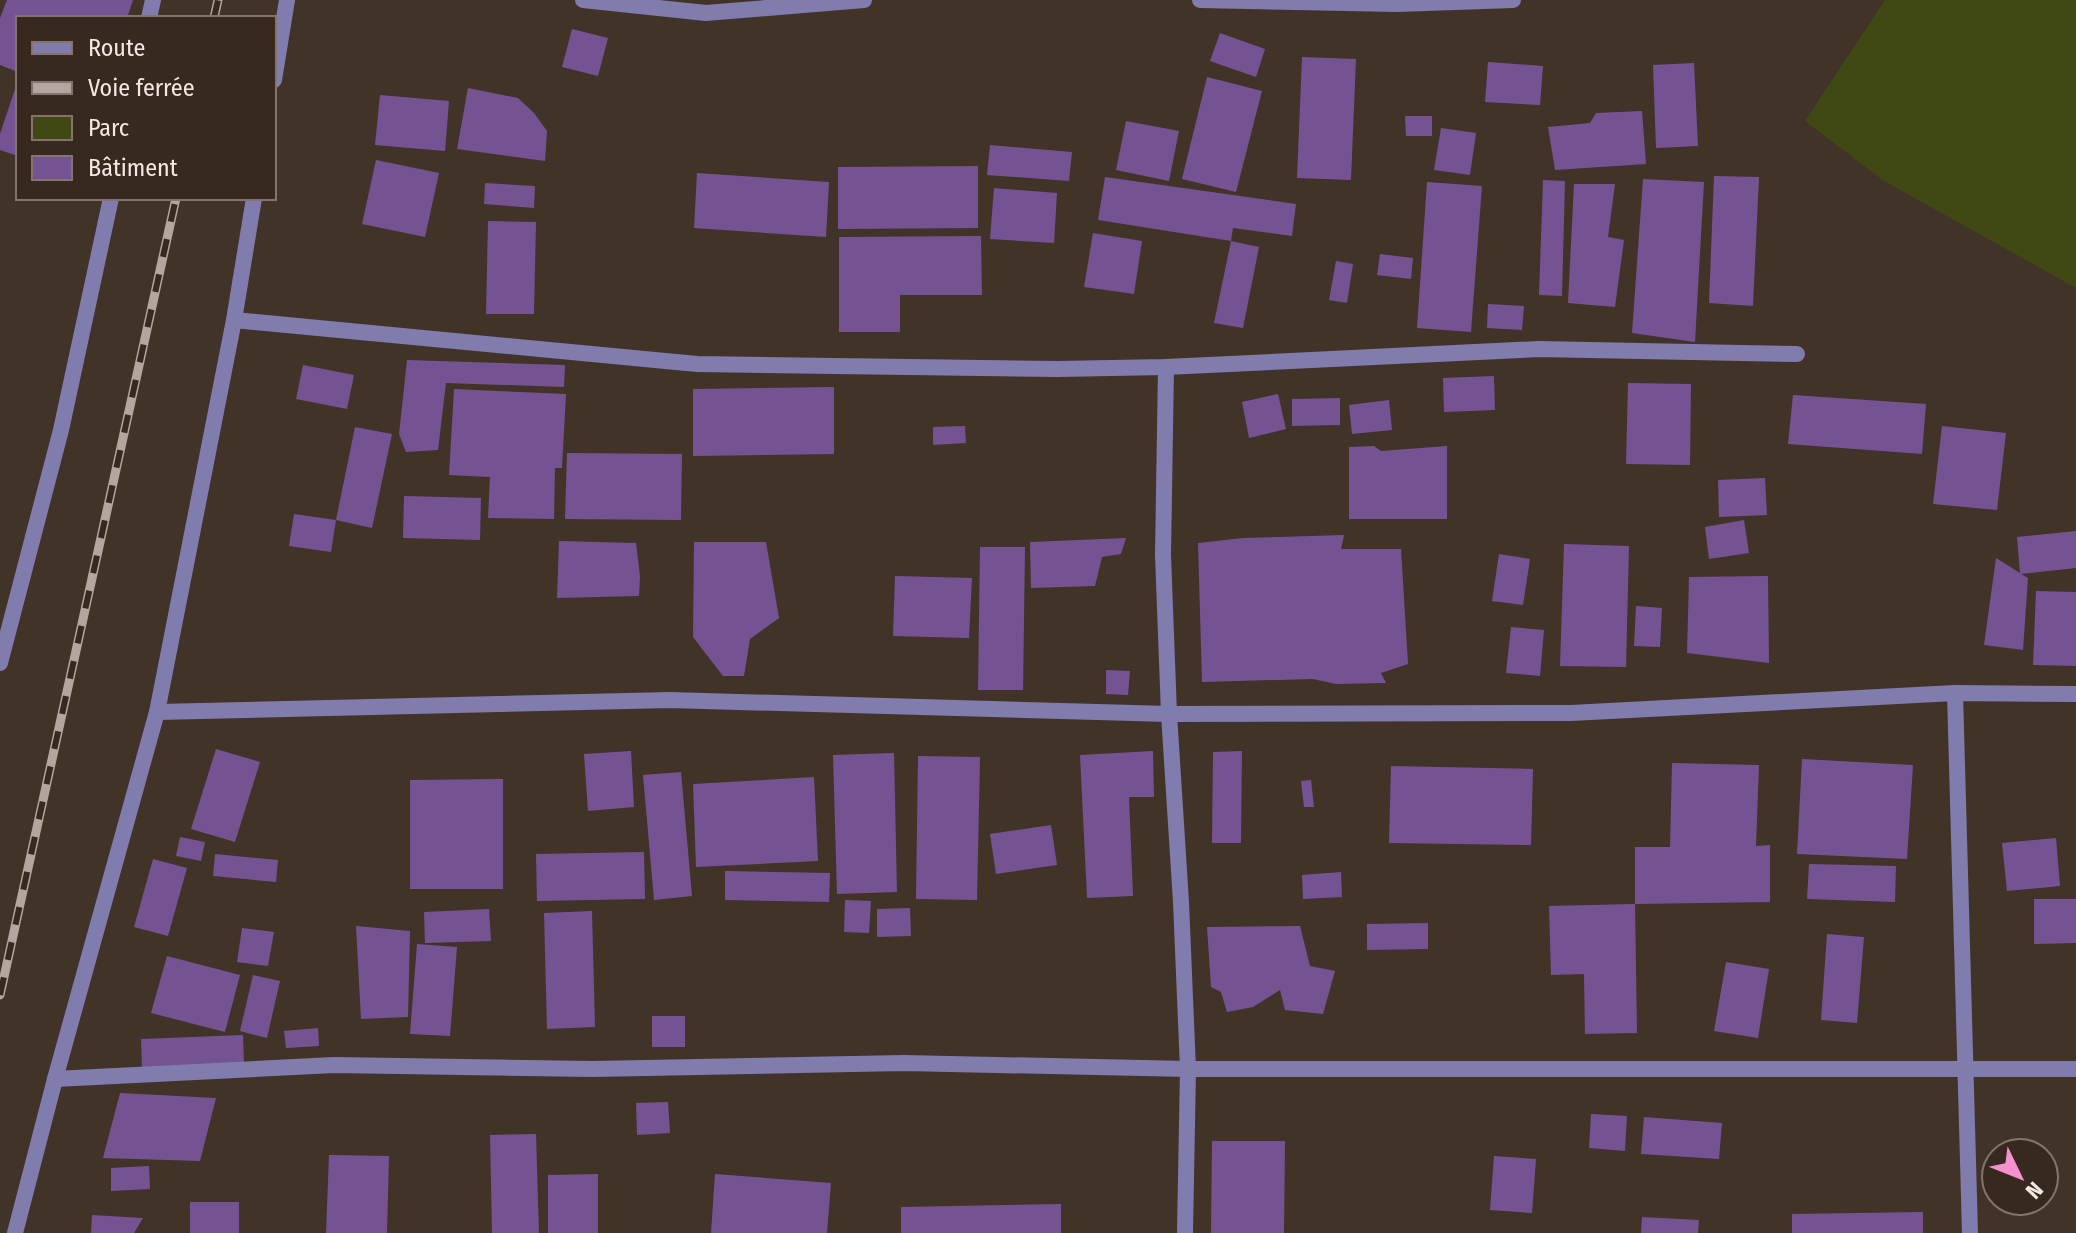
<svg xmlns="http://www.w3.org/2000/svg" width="2076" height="1233" font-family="'Fira Sans Condensed',sans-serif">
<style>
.green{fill:#404913}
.building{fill:#755392}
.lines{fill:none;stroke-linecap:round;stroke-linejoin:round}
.minor{stroke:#817cae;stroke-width:16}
.tertiary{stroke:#817cae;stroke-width:16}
.rail-casing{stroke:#b3a69f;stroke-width:9}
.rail{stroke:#382920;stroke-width:6;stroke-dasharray:18;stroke-linecap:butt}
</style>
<rect width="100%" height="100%" fill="#423329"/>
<polygon class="green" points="1885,0 2076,0 2076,288 1884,181 1805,121"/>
<g class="building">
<polygon points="7,0 133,0 127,18 18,18 18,72 0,65 0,18"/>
<polygon points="572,29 608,38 598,76 562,67"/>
<polygon points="1220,33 1265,49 1256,77 1210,61"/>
<polygon points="1302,57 1356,59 1351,180 1297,178"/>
<polygon points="1488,62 1543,66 1540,105 1485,102"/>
<polygon points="1694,63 1698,146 1656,148 1653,65"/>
<polygon points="1207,77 1262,91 1236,192 1182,179"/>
<polygon points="18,80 18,156 0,150 0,134"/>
<polygon points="468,88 518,98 534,113 547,131 545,161 457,149"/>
<polygon points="380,95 449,101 445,151 375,145"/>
<polygon points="1642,111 1646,164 1555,170 1548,127 1590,123 1596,113"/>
<polygon points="1405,116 1432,116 1432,136 1406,136"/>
<polygon points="1126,121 1179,131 1169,181 1116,170"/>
<polygon points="1441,128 1476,133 1470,175 1434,170"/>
<polygon points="990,145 1072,152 1069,181 987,175"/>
<polygon points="376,160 439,173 425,237 362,224"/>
<polygon points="978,166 978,228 838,229 838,167"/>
<polygon points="697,173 829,182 826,237 694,228"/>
<polygon points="1714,176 1759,177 1753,306 1709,303"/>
<polygon points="1105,177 1296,204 1292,236 1233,228 1231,241 1098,220"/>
<polygon points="1643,179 1704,182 1695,342 1632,333"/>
<polygon points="1543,180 1565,181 1562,296 1539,295"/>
<polygon points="1427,182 1482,186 1471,332 1417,328"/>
<polygon points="485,183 535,186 534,208 484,204"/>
<polygon points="1574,184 1615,184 1608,237 1624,240 1615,307 1568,303"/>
<polygon points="994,188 1057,193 1054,243 990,239"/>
<polygon points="488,221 536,222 534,314 486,314"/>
<polygon points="1093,233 1142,241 1134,294 1084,287"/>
<polygon points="981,236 982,295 900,295 900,332 839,332 839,237"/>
<polygon points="1231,241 1259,247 1243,328 1214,323"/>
<polygon points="1380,254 1413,258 1411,279 1377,275"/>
<polygon points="1336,261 1353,264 1347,303 1329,300"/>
<polygon points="1488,304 1524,306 1522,330 1487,328"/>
<polygon points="407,360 565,365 564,387 446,383 438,450 406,452 399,434"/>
<polygon points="303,365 354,375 347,409 296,399"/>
<polygon points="1494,376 1495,410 1444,412 1443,378"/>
<polygon points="1628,383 1691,384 1690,465 1626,464"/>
<polygon points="834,387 834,454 693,456 693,389"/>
<polygon points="454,389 566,394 562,468 555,468 554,519 488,518 490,477 449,475"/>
<polygon points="1278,394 1286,429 1249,438 1242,402"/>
<polygon points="1793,395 1926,404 1922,454 1788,444"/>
<polygon points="1340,398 1340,425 1292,426 1292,399"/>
<polygon points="1389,400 1392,430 1352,434 1349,405"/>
<polygon points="965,426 966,443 933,445 933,427"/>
<polygon points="1942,426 2006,433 1997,510 1933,504"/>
<polygon points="355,427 392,434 372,528 336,520"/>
<polygon points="1374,446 1381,451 1447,446 1447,519 1349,519 1349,447"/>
<polygon points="567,453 682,454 681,520 565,519"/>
<polygon points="1765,478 1767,515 1719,517 1718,480"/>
<polygon points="404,496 481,498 480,540 403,538"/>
<polygon points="294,514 336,520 331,552 289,546"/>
<polygon points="1744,520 1749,553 1709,559 1705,527"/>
<polygon points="2076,531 2076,568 2021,574 2028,578 2023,650 1984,645 1996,558 2020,573 2017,537"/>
<polygon points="1344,535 1341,549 1401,549 1408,664 1381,673 1386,683 1336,684 1313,679 1202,682 1198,543 1243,538"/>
<polygon points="1126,538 1121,554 1102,557 1095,586 1031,588 1030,542"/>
<polygon points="559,541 636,543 640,576 639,596 557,598"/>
<polygon points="694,542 766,542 779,618 750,639 744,676 723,676 693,637"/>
<polygon points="1564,544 1629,546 1626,667 1560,666"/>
<polygon points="980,547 1025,547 1023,690 978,690"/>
<polygon points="1499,554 1530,559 1523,605 1492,601"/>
<polygon points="895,576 972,578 969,638 893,636"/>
<polygon points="1768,576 1769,663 1687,653 1689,577"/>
<polygon points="2036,591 2076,592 2076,666 2033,665"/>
<polygon points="1636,606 1662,608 1660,647 1634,646"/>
<polygon points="1511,627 1544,630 1540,676 1506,673"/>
<polygon points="1106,670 1130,671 1128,695 1106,694"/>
<polygon points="216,749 260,762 235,842 191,829"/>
<polygon points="631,751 634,807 588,811 584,754"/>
<polygon points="1153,751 1154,797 1129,797 1133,896 1087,898 1080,755"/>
<polygon points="1242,751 1241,843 1212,843 1213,752"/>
<polygon points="894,753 897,892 837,894 833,755"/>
<polygon points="918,756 980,757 977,900 916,899"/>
<polygon points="1802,759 1913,765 1907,859 1797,854"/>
<polygon points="1672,763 1759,765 1756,846 1770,845 1770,902 1635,904 1635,847 1670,847"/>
<polygon points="1391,766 1533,769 1531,845 1389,843"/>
<polygon points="681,772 692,896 654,900 643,775"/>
<polygon points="814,777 818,861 696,867 693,784"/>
<polygon points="503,779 503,889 410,889 410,780"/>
<polygon points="1311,780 1314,807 1304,807 1301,781"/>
<polygon points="1051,825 1057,865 996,874 990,834"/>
<polygon points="180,837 205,842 201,861 176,856"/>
<polygon points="2056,838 2060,886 2007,891 2002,843"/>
<polygon points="644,852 645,899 537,901 536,854"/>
<polygon points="215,854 278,860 276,882 213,876"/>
<polygon points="153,859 187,868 168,936 134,927"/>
<polygon points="1809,864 1896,866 1895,902 1807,899"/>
<polygon points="725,871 830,873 829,902 725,900"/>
<polygon points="1341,872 1342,897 1303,899 1302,875"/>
<polygon points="2034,899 2076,899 2076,943 2034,944"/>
<polygon points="845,900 871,901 869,933 844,932"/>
<polygon points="1635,904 1637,1033 1585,1034 1584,974 1551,975 1549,906"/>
<polygon points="910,908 911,936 877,937 877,909"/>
<polygon points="489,909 491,941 425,943 424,912"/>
<polygon points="592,911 595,1027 547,1029 544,913"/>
<polygon points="1428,923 1428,949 1367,950 1367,924"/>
<polygon points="356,926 410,931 408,1017 361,1019"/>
<polygon points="1300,926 1310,966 1335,971 1323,1014 1285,1010 1280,990 1253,1007 1227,1012 1221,992 1211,987 1207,927"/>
<polygon points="242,928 274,932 268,966 237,962"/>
<polygon points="1827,934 1864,937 1857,1023 1821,1020"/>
<polygon points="417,944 457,947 450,1036 410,1034"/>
<polygon points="167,956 240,975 225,1032 151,1013"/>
<polygon points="1726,962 1769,969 1758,1038 1714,1031"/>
<polygon points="253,975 280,981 267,1038 240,1031"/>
<rect x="652" y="1016" width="33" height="31"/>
<polygon points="318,1028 319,1046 286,1048 284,1031"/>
<polygon points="243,1035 244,1064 142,1068 141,1039"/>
<polygon points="120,1093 216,1098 200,1161 103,1158"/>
<polygon points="668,1102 670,1133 637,1135 636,1103"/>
<polygon points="1591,1114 1627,1116 1625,1151 1589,1148"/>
<polygon points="1644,1117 1722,1123 1719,1159 1641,1154"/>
<polygon points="536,1134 539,1233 492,1233 490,1135"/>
<polygon points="1212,1141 1285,1141 1284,1233 1211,1233"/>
<polygon points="329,1155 389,1156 387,1233 326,1233"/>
<polygon points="1494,1156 1536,1159 1532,1213 1490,1210"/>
<polygon points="149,1166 150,1189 111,1191 111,1168"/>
<polygon points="598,1174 598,1233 548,1233 548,1175"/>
<polygon points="715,1174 831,1183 827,1233 711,1233"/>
<rect x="190" y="1202" width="49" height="31"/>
<polygon points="1061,1204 1061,1233 901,1233 901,1207"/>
<polygon points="1923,1212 1923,1233 1792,1233 1792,1214"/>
<polygon points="92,1215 143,1218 134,1233 91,1233"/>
<polygon points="1642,1217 1699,1220 1698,1233 1641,1233"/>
</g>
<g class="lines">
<g class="minor">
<polyline points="583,0 706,13 864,0"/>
<polyline points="1200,0 1397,4 1513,0"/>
<polyline points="149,18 153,0"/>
<polyline points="234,320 697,364 1057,369 1166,367 1539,349 1797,354"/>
<polyline points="1166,367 1163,555 1169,714 1181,902 1188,1069 1185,1233"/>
<polyline points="0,663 61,430 111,198"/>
<polyline points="1955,693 1970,1233"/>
<polyline points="157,712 670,700 1169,714 1571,713 1955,693 2076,694"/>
<polyline points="55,1079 334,1065 593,1069 904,1063 1188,1069 2076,1069"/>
</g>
<g class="tertiary">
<polyline points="274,80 287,0"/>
<polyline points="15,1233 55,1079 157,712 234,320 254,198"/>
</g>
<g class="rail-casing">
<g id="rail">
<polyline points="214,18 218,0"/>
<polyline points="0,995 176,198"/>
</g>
</g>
<use href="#rail" class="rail"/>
</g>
<rect x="16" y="16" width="260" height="184" fill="#382920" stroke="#83756e" stroke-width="2"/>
<rect x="32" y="42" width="40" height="12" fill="#817cae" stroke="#83756e" stroke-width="2"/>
<text x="88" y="56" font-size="24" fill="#f3e8e2">Route</text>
<rect x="32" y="82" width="40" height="12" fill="#b3a69f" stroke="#83756e" stroke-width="2"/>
<text x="88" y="96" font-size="24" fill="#f3e8e2">Voie ferrée</text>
<rect x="32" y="116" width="40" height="24" fill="#404913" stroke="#83756e" stroke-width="2"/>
<text x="88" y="136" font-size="24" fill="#f3e8e2">Parc</text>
<rect x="32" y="156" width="40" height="24" fill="#755392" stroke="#83756e" stroke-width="2"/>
<text x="88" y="176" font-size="24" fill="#f3e8e2">Bâtiment</text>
<g transform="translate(2020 1177) rotate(133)"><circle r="38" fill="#382920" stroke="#83756e" stroke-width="2"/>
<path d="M0-6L14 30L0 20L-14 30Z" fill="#f690cf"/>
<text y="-12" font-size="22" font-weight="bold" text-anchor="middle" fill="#f3e8e2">N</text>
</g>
</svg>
